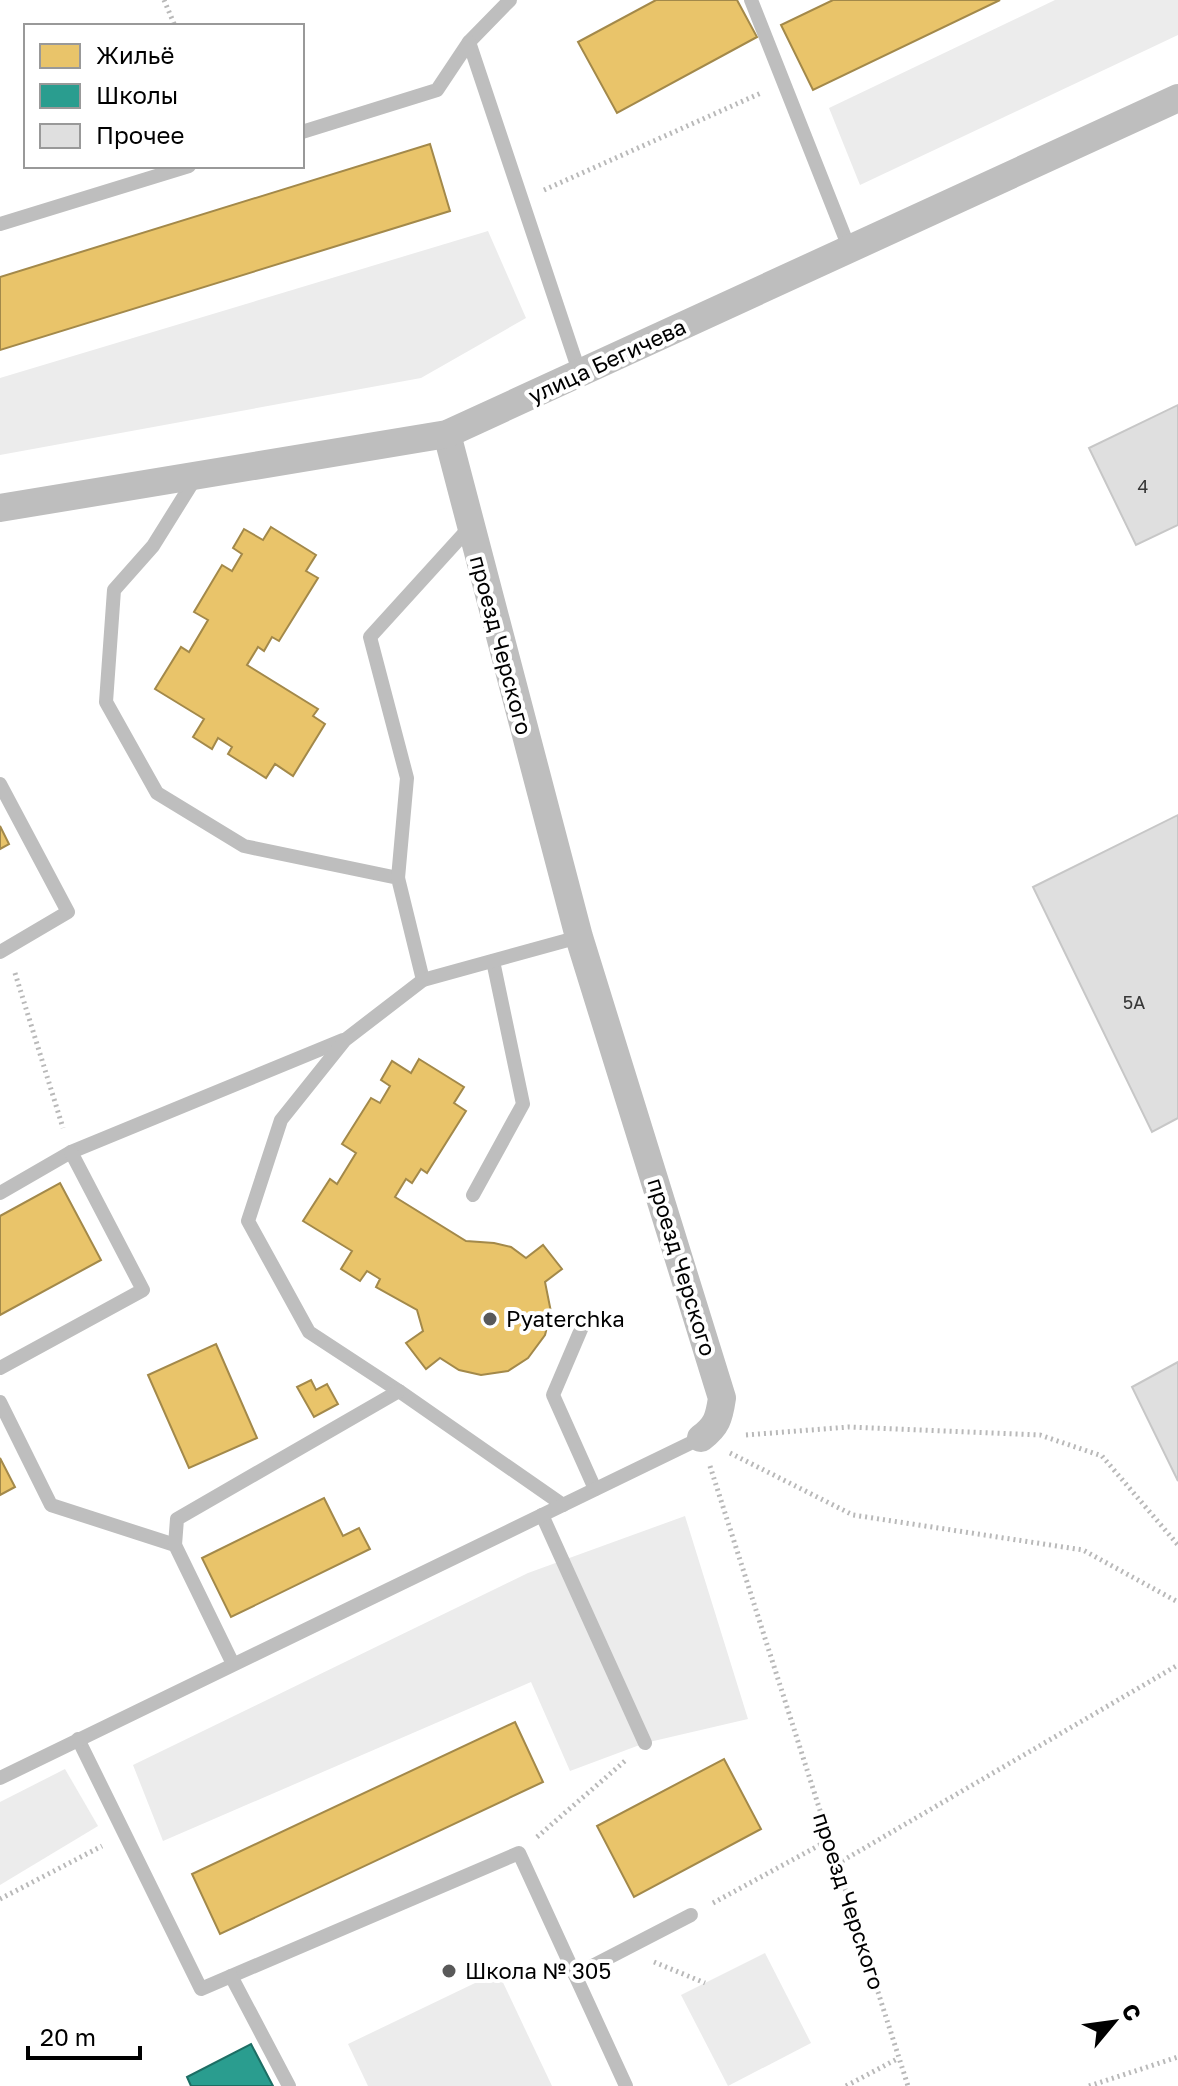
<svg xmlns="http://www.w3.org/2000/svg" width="1178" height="2086" font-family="'Golos Text',sans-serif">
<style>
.green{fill:#ececec}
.homes{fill:#e9c46a;stroke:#a3894a;stroke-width:2}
.schools{fill:#2a9d8f;stroke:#1d6e64;stroke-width:2}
.building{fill:#dfdfdf;stroke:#c7c7c7;stroke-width:2}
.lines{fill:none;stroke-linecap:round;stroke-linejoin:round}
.path{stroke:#b9b9b9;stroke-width:5;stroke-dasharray:2 4;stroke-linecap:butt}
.lane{stroke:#bebebe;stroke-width:14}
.street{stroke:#bebebe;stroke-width:28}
.poi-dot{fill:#595959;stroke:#fff;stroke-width:3}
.labels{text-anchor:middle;stroke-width:8;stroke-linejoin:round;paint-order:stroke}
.number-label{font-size:18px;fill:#383838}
.street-label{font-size:22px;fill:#000;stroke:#fff}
.poi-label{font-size:22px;fill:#000;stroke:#fff;text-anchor:start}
</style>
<rect width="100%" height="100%" fill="#fff"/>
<g class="green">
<polygon points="1055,0 1178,0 1178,35 860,185 829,108"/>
<polygon points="488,231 526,318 421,378 0,455 0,378"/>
<polygon points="685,1516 748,1719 645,1743 570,1771 531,1682 163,1841 133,1765 528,1573"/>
<polygon points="65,1769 98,1826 0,1885 0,1802"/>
<polygon points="765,1953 811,2043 728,2086 681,1995"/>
<polygon points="498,1972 552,2086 368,2086 348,2044"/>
</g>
<g class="homes">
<polygon points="656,0 737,0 757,37 617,113 578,42"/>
<polygon points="833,0 1000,0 813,90 781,25"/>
<polygon points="430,144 450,211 0,350 0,277"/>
<polygon points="271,527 316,555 306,571 318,578 279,641 272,637 264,651 258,647 247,665 318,709 313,716 325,724 293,776 275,764 266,778 228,754 232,747 218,738 212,749 193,737 204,719 155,689 181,647 189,652 208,620 194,612 222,565 232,571 242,554 233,548 244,529 263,540"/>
<polygon points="0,826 9,844 0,849"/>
<polygon points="419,1059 464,1087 454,1103 466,1111 427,1173 421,1169 412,1183 406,1179 395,1197 466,1241 494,1243 511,1247 526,1258 543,1245 562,1269 545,1282 551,1312 545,1335 528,1358 508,1371 481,1375 459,1370 440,1358 426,1369 406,1343 423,1331 417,1310 376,1287 380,1279 367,1271 360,1281 341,1269 352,1251 303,1221 330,1179 337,1184 356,1153 342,1144 371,1098 380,1103 390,1086 381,1080 392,1061 411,1073"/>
<polygon points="60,1183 101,1260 0,1315 0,1216"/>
<polygon points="216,1344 257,1438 189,1468 148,1375"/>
<polygon points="311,1380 316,1390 327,1384 338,1404 314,1417 297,1387"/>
<polygon points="0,1458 15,1487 0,1495"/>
<polygon points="324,1498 343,1536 359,1528 370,1549 231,1617 202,1558"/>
<polygon points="515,1722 543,1782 220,1934 192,1874"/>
<polygon points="724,1759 761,1829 634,1897 597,1826"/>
</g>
<polygon class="schools" points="251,2044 273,2086 191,2086 187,2077"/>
<g class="building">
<polygon points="1178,405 1178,525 1136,545 1089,448"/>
<polygon points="1178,815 1178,1118 1152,1132 1033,887"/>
<polygon points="1178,1362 1178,1481 1132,1387"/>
</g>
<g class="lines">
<g class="path">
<polyline points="164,0 175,26"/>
<polyline points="544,190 761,93"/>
<polyline points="15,973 63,1128"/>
<polyline points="746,1435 849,1427 1040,1435 1102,1456 1178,1545"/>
<polyline points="730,1453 853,1515 1083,1550 1178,1602"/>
<polyline points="710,1466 908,2086"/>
<polyline points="537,1837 626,1760"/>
<polyline points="837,1864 1178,1665"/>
<polyline points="0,1899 102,1846"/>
<polyline points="713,1903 829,1840"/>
<polyline points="654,1962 705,1983"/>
<polyline points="846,2086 899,2058"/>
<polyline points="1089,2086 1178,2057"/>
</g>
<g class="lane">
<polyline points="510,0 469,42 580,374"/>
<polyline points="751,0 850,250"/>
<polyline points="302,132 437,90 469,42"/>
<polyline points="0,224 189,166"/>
<polyline points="196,477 153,546 114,590 106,702 157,793 244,846 398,878 423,980"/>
<polyline points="0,784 68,912 0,952"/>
<polyline points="398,878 407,778 370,637 470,527"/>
<polyline points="0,1193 71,1152 343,1040"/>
<polyline points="473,1195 523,1104 493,961"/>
<polyline points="582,1327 553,1395 595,1489"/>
<polyline points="0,1368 143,1290 71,1152"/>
<polyline points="0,1402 51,1505 175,1545 233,1664"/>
<polyline points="563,1505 399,1391 309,1332 248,1221 281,1120 345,1040 423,980 579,937"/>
<polyline points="542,1515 645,1743"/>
<polyline points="175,1545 177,1519 399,1391"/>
<polyline points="78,1739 201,1989 519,1853 626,2086"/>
<polyline points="0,1778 701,1438"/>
<polyline points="575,1975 691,1915"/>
<polyline points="231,1976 289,2086"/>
</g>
<g class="street">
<path d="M447 434 579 937 722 1398C719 1418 717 1426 701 1438"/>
<polyline points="0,508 447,434 1178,98"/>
</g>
</g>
<g class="poi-dot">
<circle cx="490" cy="1319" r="8"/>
<circle cx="449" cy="1971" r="8"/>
</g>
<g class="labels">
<g class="number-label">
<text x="1143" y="493">4</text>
<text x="1134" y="1009">5A</text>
</g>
<g class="street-label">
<text transform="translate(607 361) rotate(-25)" y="8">улица Бегичева</text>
<text transform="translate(501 645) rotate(75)" y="8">проезд Черского</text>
<text transform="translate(682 1267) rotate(73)" y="8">проезд Черского</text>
<text transform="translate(849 1901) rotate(72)" y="8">проезд Черского</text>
</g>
<g class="poi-label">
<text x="506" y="1327">Pyaterchka</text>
<text x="465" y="1979">Школа № 305</text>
</g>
</g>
<rect x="24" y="24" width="280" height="144" fill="#ffffff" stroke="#999999" stroke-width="2"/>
<rect x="40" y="44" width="40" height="24" fill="#e9c46a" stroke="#999999" stroke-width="2"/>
<text x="96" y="64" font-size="24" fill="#000000">Жильё</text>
<rect x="40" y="84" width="40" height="24" fill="#2a9d8f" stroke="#999999" stroke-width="2"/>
<text x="96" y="104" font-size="24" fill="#000000">Школы</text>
<rect x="40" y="124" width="40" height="24" fill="#dfdfdf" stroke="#999999" stroke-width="2"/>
<text x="96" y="144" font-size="24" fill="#000000">Прочее</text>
<g transform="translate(1114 2022) rotate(61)" stroke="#ffffff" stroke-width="6" paint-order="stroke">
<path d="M0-6L14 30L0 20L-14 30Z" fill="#000000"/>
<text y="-12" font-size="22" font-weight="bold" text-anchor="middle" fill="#000000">С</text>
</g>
<path d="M28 2046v12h112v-12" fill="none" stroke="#000000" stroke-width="4"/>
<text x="40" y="2046" font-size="24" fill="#000000" stroke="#ffffff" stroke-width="6" paint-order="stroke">20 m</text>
</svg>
